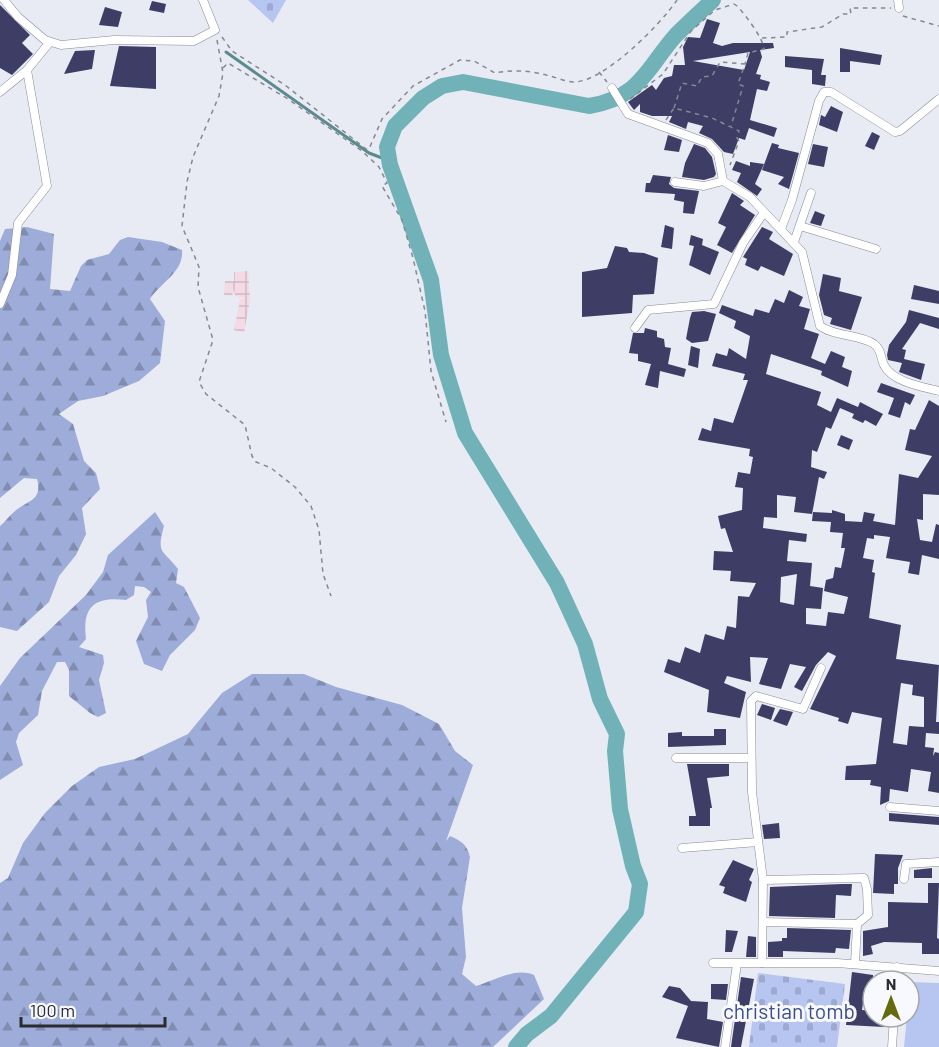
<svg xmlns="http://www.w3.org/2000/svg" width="939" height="1047" font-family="Barlow,sans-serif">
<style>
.industrial{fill:url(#industrial-grid)}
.forest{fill:url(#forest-firs)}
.cemetery{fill:url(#cemetery-stones)}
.pitch{fill:#b7c5f1}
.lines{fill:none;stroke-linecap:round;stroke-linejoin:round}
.stream{stroke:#5b8a8f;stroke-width:3}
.canal{stroke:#70b2b8;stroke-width:10}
.river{stroke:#70b2b8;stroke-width:16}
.building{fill:#3e3d66;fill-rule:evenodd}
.minor-casing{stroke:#878a92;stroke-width:9}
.path{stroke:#86888e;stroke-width:1.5;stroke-dasharray:4.5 4.5;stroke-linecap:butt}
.minor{stroke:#fff;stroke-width:8}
.labels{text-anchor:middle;stroke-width:6;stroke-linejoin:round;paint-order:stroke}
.park-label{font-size:21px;fill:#3e4d87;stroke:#f7f9fe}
</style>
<defs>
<pattern id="industrial-grid" width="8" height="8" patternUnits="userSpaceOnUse" patternTransform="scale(1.5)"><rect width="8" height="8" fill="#f3dae4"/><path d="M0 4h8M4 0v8" fill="none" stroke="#d0bbc4"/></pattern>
<pattern id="forest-firs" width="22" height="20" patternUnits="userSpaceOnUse" patternTransform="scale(1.5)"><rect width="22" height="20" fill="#9dacd9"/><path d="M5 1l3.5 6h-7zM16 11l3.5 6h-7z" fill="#808cb0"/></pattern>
<pattern id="cemetery-stones" width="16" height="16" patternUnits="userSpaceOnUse" patternTransform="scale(1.5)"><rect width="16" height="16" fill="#b7c5f1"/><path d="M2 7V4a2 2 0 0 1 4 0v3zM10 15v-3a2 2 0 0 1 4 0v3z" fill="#9ea9cf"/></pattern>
</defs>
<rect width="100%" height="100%" fill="#e8ebf4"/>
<polygon class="industrial" points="248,271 250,299 244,333 234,330 240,299 245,298 235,296 234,289 232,296 224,295 225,281 234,281 234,272"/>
<g class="forest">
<path d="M27 227 54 234 50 289 70 291 81 266 87 260 109 254 120 240 128 237 162 242 182 250C184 272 161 282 150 299L165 321 160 363 139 381 103 396 78 401 59 414 73 424 84 461 96 473 100 489 82 508 86 534 76 555 59 576 49 602 17 631 0 627V526C5 522 9 516 14 512 27 500 43 501 37 479L24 478 0 498V241L5 229Z"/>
<path d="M155 512 164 526C156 555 163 549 178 569L176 583 184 587 200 618 195 630 170 655 162 671 144 664 136 641 148 617 146 600 151 592 144 587 135 586 134 595 126 600C94 596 82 607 86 639L79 647 103 655 104 663 99 680 106 713 98 717 90 713 69 696V670L65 662H57L42 691 38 715 19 733 16 742 23 765 0 780V686L20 658 86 595 103 572 108 555Z"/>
<path d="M252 674H304L336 687 402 705 439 724 455 751 473 765 446 841 450 836C461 841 467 844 470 857L462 908 466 957 462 974 476 986C494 981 515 967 534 975L544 999 493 1047H0V883L8 878 23 843 45 813 72 786 99 767 135 759 188 734 222 693Z"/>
</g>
<g class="cemetery">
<polygon points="248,0 286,0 273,23"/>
<polygon points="758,973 845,984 837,1047 749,1047"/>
</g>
<polygon class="pitch" points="910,982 939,983 939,1047 904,1047 907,1017 909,1017"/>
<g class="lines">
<polyline class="stream" points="226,52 369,153 390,161"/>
<polyline class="canal" points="709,0 710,3"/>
<path class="river" d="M516 1047 527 1034 551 1016 636 912 640 884 633 866 620 809 615 751 617 734 600 699 585 644 557 583 465 433 441 355 431 280 390 165 387 147 395 126 423 98 442 86 463 82 589 106C641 97 646 69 676 35 688 23 701 11 713 0"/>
</g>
<g class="building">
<polygon points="152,1 166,4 164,13 149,10"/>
<polygon points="0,5 30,35 22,43 33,54 12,75 0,68"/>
<polygon points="105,7 122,12 118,27 99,25"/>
<path d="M707 19 720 23 713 43 722 46 733 43H773L774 48 760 50 762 57 756 74 761 75 760 79 770 82 767 91 757 89 750 120 777 128 774 137 749 128 745 140 739 138 733 154 724 152 712 139 699 133 703 126 688 122 686 129 669 122 672 116H652L640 112V104L634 110 628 102 652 85 656 90 664 78 672 76 674 65H685L683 47 688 37 700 38ZM750 52 744 70 693 61Z"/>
<polygon points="119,46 156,47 156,89 110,86"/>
<polygon points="840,48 882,55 880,65 850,61 850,72 840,72"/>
<polygon points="95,50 92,69 64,74 75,51"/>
<polygon points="785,56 824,59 821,75 826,75 825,86 812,84 812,70 785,67"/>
<polygon points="831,106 843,112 837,132 819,125 821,115 825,117"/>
<polygon points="872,132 880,136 874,150 865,146"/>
<polygon points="668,135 682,140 679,152 664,150"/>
<polygon points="772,143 779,145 778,148 799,153 789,189 778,184 784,177 762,170"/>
<polygon points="694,144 705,148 712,157 716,174 714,177 704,180 682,177 685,163"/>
<polygon points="813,144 828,147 824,167 808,164"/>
<polygon points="736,161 750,166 750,162 764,164 755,184 762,189 757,196 737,182 741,173 732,170"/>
<polygon points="653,175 671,177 669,184 674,188 699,191 694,214 683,213 684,202 674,200 675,194 645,192 646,183 650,183"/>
<polygon points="732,193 744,201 740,205 755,215 732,253 717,245 726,227 718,223"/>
<polygon points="815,211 825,215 821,226 810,223"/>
<polygon points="665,225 674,228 672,249 661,247"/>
<polygon points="762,227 773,232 769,239 793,254 784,276 761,266 758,271 745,265 747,259 743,257"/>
<polygon points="691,235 703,239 702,245 719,252 710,275 689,265 694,246 689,245"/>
<polygon points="615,246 627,248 629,252 644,253 658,258 654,294 633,295 632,313 582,317 582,272 607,268"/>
<polygon points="823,274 841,278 839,291 862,297 851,330 830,324 832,318 824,315 819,295"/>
<polygon points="914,285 939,291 939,304 911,299"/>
<path d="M789 290 803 297 799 306 810 309 804 329 819 334 811 358 825 364 831 351 845 357 842 367 852 371 848 387 821 375 822 371 771 354 766 374 821 392 817 405 831 412 837 398 858 407 860 402 883 414 876 426 865 420 863 423 852 418 854 414 840 408 831 429 826 427 817 452 812 450 811 467 827 472 824 479 819 477 812 514 794 512 796 497 777 495V518L764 517 763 528 807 534 806 542 789 540 787 561 812 563 810 586 823 588 821 609 806 608V624L826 626 828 612 844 614 848 597 824 591 826 580 833 578 835 567 841 568 845 548H841L843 533 830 532 831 522 812 521 813 512 832 513V510L845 514V521L862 522 864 512 875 514 873 521 895 525 899 474 918 478 932 456 905 450 910 429 915 430 929 400 939 406V495L923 494V520L917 519 920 540 932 542 936 524 939 525V559L922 555 919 575 908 573 910 562 886 558 890 537 874 535V539L867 538 863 558 874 560 872 572 875 573 869 618 901 625 896 659 939 665 936 722H939V734L926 733 925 747 934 748 933 756 935 752 939 753V793L928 791 931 772 911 769 908 792 890 789 889 801 880 805 881 787 870 785 871 780H845L846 766 876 764 882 718 852 712 848 724 838 721 839 718 810 709 836 656 828 652 816 665 802 691 794 687 806 667 790 664 781 689 759 684 768 658 750 657 751 682 727 676 724 683 746 692 740 718 707 712 709 690 664 672 668 659 680 663 685 647 700 653 705 634 724 640 727 626 736 628 738 596 749 597 756 583 730 581 731 571 713 570 714 551 733 552 725 528 721 529 718 516 742 510 743 488 735 487 738 472 750 474 753 457 749 456 750 449 698 440 702 428 711 431 714 418 733 423 748 380H743L745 374 712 366 716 353 727 356 729 348 746 359 750 336 734 328 736 321 719 313 722 305 753 316 755 309 769 313 775 299 784 303ZM797 574 794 605 780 602 781 577ZM901 683 913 685 912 695 924 697V727L909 726 907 745 893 743Z"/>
<polygon points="909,310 939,318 939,329 920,323 902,349 906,350 904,359 925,364 921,380 899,372 902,363 888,360 887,355 889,345 906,322"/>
<polygon points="704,311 716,314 708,341 692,343 686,339 690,318 692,312"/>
<polygon points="645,328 657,331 657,337 664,339 665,347 671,348 668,364 686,369 684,377 660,371 658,388 645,385 651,364 638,361 638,354 629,353 633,333 644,333"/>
<polygon points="691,346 700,349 698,368 688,365"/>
<polygon points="881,383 915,395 910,405 905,402 900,418 888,414 894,398 877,392"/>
<polygon points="841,435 853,440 849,450 837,445"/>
<polygon points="762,704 775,708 771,720 757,715"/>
<polygon points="780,709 793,712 787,726 773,721"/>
<polygon points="714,729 726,729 726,745 668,747 668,733 682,732 682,736 714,736"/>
<polygon points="687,764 729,764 729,776 707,778 712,808 710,808 710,826 689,826 689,816 696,816"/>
<polygon points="889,813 939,817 939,825 889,821"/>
<polygon points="779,823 780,838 764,839 762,825"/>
<polygon points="875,854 903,855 898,868 898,884 894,884 894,894 873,893"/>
<polygon points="733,860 754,869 749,880 752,882 746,902 723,893 725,887 719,885"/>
<polygon points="932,868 932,878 914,878 914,870"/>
<polygon points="928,883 939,883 937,938 939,939 939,954 922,954 922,943 884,942 871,946 873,954 863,956 863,931 888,927 888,902 928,903"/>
<polygon points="842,884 852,884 851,896 836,895 835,918 769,916 770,887"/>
<polygon points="787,928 851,930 849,949 836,948 835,953 783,951 783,957 768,957 768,942 782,941 782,938 787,938"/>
<polygon points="726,930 738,931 732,952 725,952"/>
<polygon points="748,936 756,937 756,957 746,957"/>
<polygon points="852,972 873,975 873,990 865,989 862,1010 873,1011 873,1017 886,1017 884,1027 846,1025"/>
<polygon points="741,977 754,979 741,1047 731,1047"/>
<polygon points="711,984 728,984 726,1000 711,999"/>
<polygon points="669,986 680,988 691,1001 708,1002 707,1019 723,1022 719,1047 676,1038 688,1006 662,997"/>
</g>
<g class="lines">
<g class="minor-casing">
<g id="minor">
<polyline points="4,0 18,17 45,40 61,45 114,40 194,41 215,30 203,0"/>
<polyline points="898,0 899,8"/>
<polyline points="612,88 628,114 708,143 718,154 723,181"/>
<polyline points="0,92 27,70"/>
<path d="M675 182 704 186 723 181 750 197 802 252 820 326C836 337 859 334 874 344 882 350 880 357 884 365 892 382 923 387 939 391"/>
<polyline points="800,226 876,249"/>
<polyline points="781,229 792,200 819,101 824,92 831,92 895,132 900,131 939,99"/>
<polyline points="794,242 811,193"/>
<polyline points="0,304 12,275 18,223 47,186 27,70 50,42"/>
<polyline points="635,328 648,310 714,304 743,243 763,214"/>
<polyline points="676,758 751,758"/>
<polyline points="890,807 939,811"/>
<polyline points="682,848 758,842"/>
<polyline points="904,879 906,864 939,862"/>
<polyline points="763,880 864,878 867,889 868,915 857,924"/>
<polyline points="763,922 857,924 855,964"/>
<polyline points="713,963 837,963 939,971"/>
<polyline points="762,963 763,880 752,792 751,701 756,696 803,709 821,668"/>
<polyline points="896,981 897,967"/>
<polyline points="725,1047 737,964"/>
<polyline points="892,1047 894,1017"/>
</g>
</g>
<g class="path">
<polyline points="903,16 939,26"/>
<path d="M222 37 232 51 285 85 366 149H369L382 119 413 86 460 60 474 61 495 73C514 69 532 71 550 76 557 78 565 81 573 82 603 83 661 24 677 0"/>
<polyline points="762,38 787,37 787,32 822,27 843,14 851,14 850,8 891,8"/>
<polyline points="217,40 223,73 219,96 193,157 187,182 182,226 199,267 198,287 213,340 199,382 206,394 245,425 252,456 256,462 271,468 295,487 311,506 319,530 323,574 331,596"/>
<polyline points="223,68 228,63 288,99 362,151 379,167 387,183 382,186 402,220 413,258 425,311 431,371 446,422"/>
<polyline points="599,72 607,82"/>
<path d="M630 99 663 74 691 31 715 10 734 4 737 6C745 14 763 38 764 49L748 53 745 64"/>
<polyline points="674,108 682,83 697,86 702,77 712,76 720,62 745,64 738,84 743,86 731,126"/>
<polyline points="666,120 674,108 712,118 739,131 737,138 739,141 730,165"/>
</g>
<use href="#minor" class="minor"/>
</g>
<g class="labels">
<g class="park-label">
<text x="789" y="1019">christian tomb</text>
</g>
</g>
<g transform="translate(891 999)"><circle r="28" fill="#f7f9fe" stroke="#a5a7ab" stroke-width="1.5"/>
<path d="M0-4.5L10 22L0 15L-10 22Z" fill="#656a0c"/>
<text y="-9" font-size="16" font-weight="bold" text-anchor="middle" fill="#2b2c2f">N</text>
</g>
<path d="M21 1017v9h144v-9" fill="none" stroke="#2b2c2f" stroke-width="3"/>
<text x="30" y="1017" font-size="18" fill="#2b2c2f" stroke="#f7f9fe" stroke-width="4.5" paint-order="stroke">100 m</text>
</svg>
